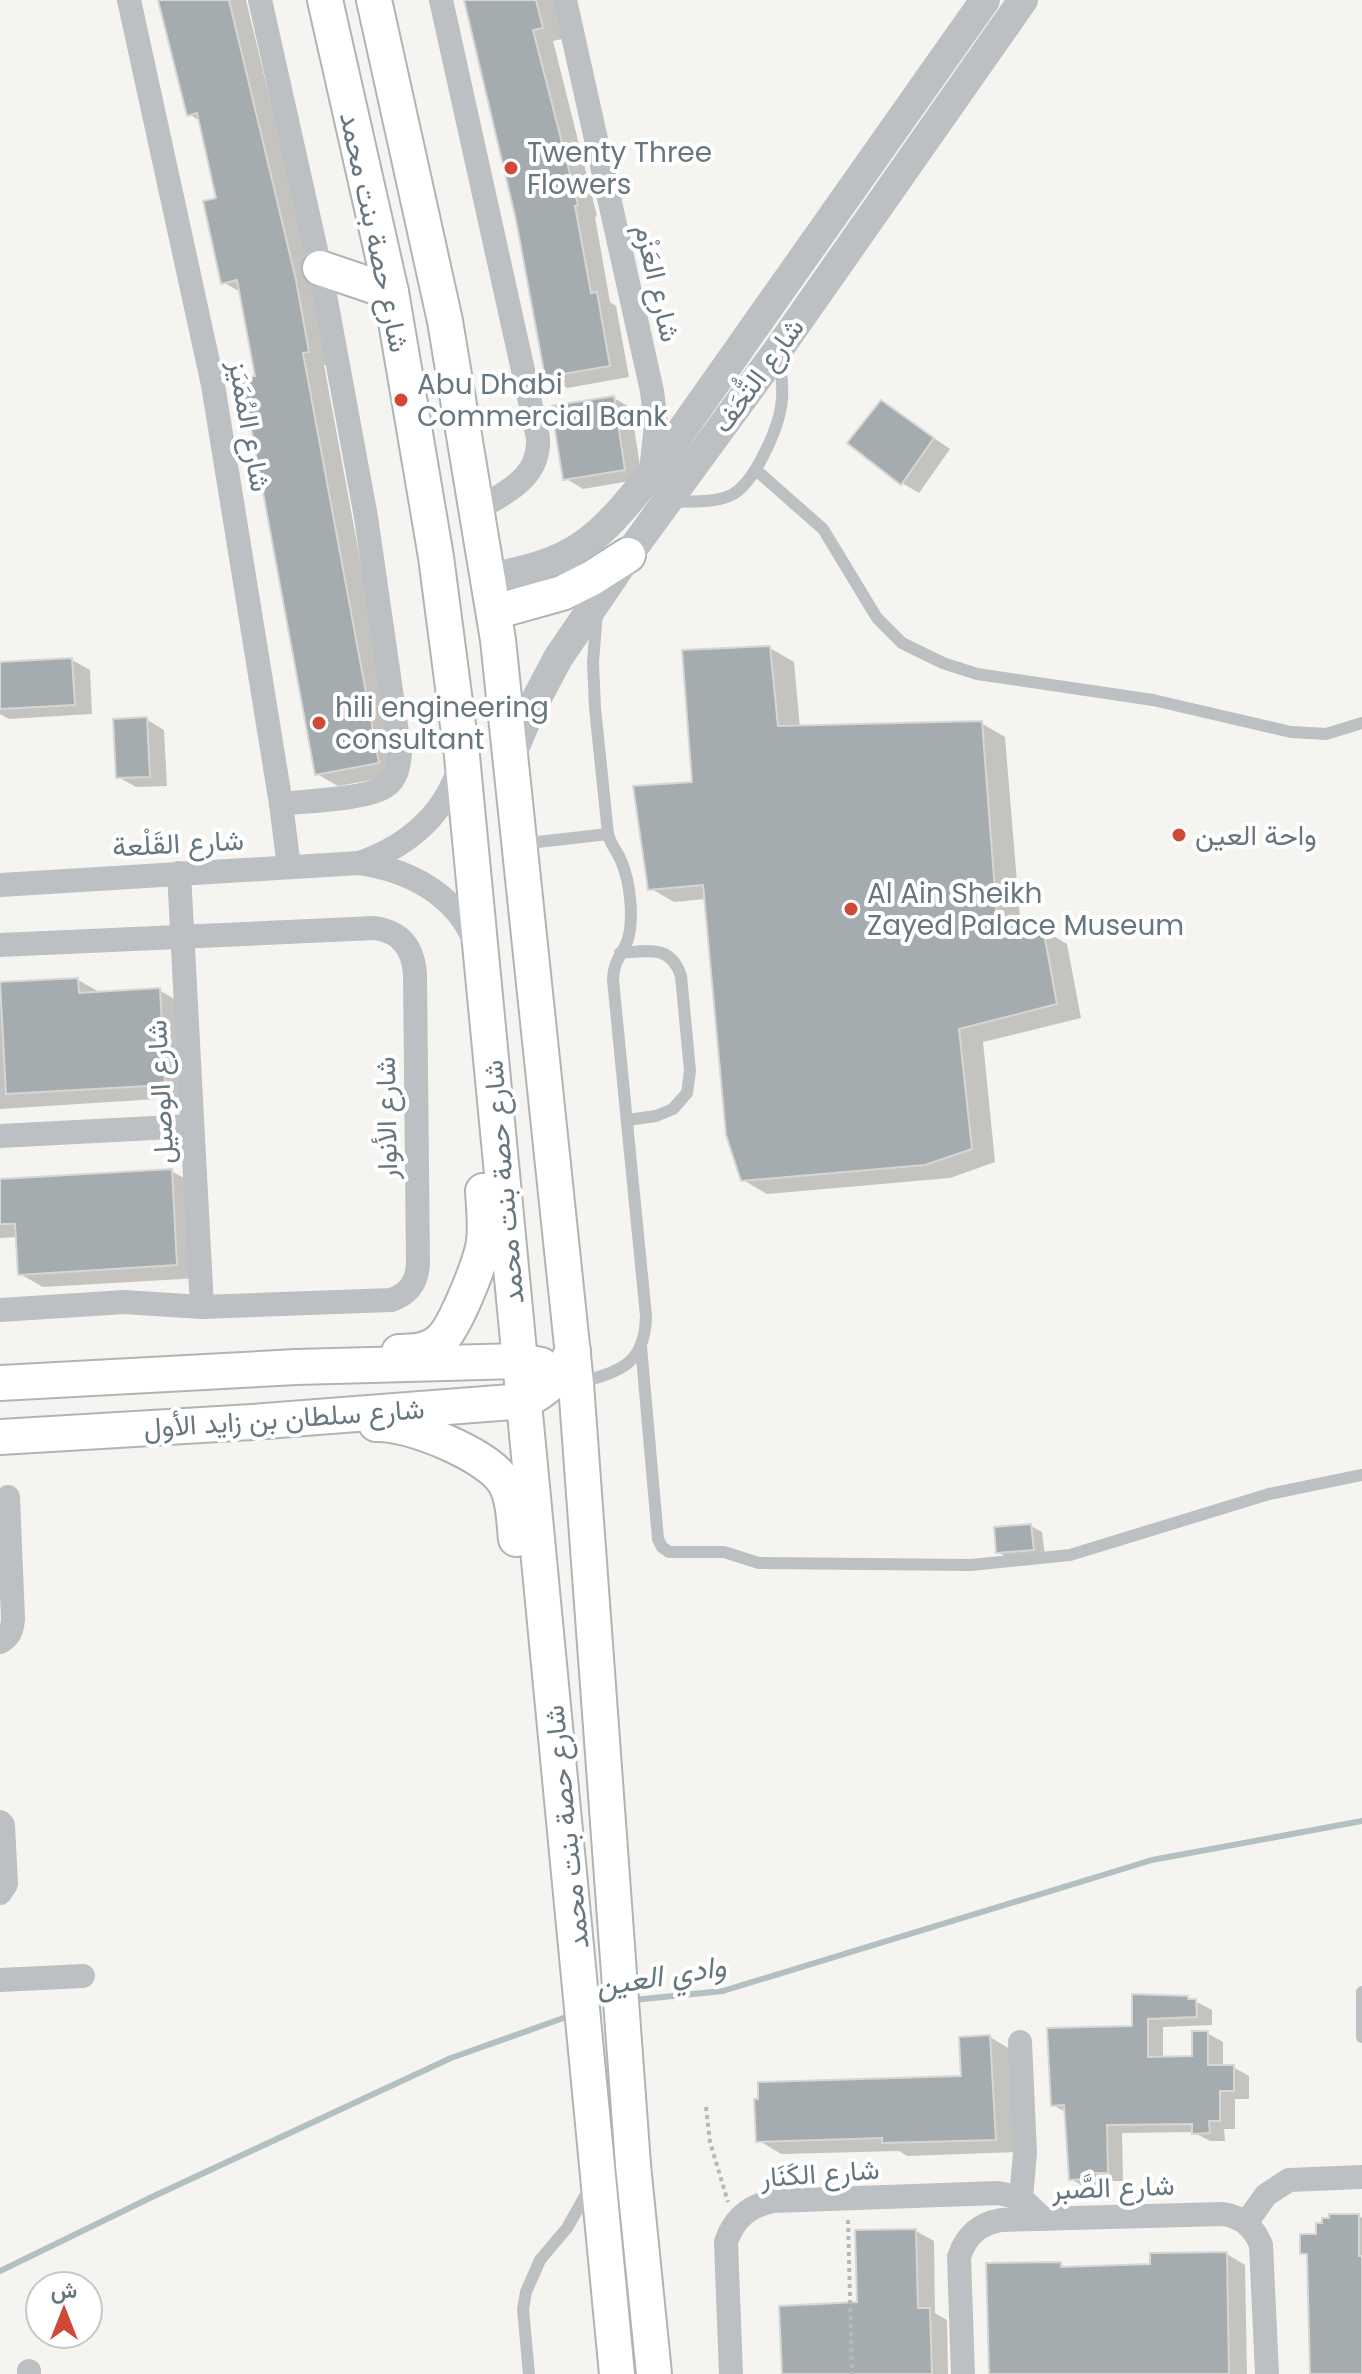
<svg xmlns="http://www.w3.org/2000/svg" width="1362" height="2374" font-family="Poppins,Vazirmatn,sans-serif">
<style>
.shadow{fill:#0003}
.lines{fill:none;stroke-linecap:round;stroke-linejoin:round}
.stream{stroke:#b2c0c2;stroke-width:6}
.building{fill:#a4acb0;stroke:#d6d6d4;stroke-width:2}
.secondary-casing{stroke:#afb4b7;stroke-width:38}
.path{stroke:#b6b9bb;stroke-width:4;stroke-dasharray:4 4;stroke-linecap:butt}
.service{stroke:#bcc0c3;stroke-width:12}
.minor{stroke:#bcc0c3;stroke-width:24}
.tertiary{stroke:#bcc0c3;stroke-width:30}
.secondary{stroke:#fff;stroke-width:34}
.poi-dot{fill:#d04836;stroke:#fff;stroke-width:3}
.labels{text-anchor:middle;stroke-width:8;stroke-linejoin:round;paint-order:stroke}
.poi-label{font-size:28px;fill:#67777f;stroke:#fff;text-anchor:start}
.street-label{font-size:28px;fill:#67777f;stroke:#fff}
.water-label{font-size:30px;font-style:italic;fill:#63787c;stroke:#fff}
</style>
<rect width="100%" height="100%" fill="#f5f4f1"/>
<g class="shadow">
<polygon points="160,0 246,0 317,294 330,364 324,365 400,775 338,786 317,774 257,377 242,293 223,282 218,200 200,121 189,114"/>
<polygon points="466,0 553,0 562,39 553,41 597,216 595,217 610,302 616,306 629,377 567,388 547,376 518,219"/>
<polygon points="614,398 631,408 642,479 583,489 565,478"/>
<polygon points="881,402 950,449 919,493 902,483"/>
<polygon points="770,648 794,662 800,728 981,723 1005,737 1021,931 1043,930 1067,944 1081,1018 983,1042 995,1162 950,1178 767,1194 743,1180 706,899 674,902 650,888 694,783"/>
<polygon points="72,660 90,670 92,714 9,719 0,714 0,664"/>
<polygon points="146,719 164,730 167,786 136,787 118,777"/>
<polygon points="78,980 101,993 159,990 183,1004 188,1097 0,1109 0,1000"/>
<polygon points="171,1171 195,1184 200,1278 43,1287 20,1274 18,1237 0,1238 0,1181"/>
<polygon points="1031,1526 1042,1532 1045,1555 1010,1559 998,1552"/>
<polygon points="1134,1996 1187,1997 1212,2010 1212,2025 1163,2027 1163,2059 1194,2058 1207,2033 1223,2042 1223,2067 1233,2067 1249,2076 1249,2099 1235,2099 1235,2129 1224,2129 1225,2141 1210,2141 1193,2132 1122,2133 1123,2181 1108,2181 1108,2187 1086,2188 1071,2179 1067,2113 1053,2105 1134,2028"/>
<polygon points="990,2037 1013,2051 1018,2152 907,2156 899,2151 781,2154 758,2140 963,2078"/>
<polygon points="1359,2216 1362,2218 1362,2374 1312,2374 1309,2257 1302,2253 1318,2236"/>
<polygon points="916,2231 934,2241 935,2313 947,2320 948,2374 784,2374 859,2304"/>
<polygon points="1227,2254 1245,2265 1247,2374 991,2374 1060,2264 1068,2268 1152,2266"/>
</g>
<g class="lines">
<g class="stream">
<polyline points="633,2000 723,1991 1152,1860 1362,1821"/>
<polyline points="0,2271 152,2197 451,2058 572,2015"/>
</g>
</g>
<g class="building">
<polygon points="158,0 229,0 296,280 309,352 303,353 379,763 315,775 242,378 255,376 237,280 221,284 203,201 216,198 197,113 187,116"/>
<polygon points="464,0 536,0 543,28 533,30 578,205 575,206 591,293 597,292 610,366 545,377 516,220"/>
<polygon points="614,396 625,470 563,480 551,406"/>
<polygon points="881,400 934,438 901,485 847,443"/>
<polygon points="770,646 778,726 982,721 998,930 1043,928 1057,1004 959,1029 972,1149 925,1165 741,1181 726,1135 703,885 648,890 633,786 692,782 682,650"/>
<polygon points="72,658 75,705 0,709 0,662"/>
<polygon points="147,717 150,777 116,778 113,719"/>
<polygon points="78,978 79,993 160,988 165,1085 6,1094 0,982"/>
<polygon points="172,1169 177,1265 18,1275 15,1224 0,1224 0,1179"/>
<polygon points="1031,1524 1034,1550 996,1553 994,1527"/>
<polygon points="1132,1994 1188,1996 1188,1999 1196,1999 1197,2017 1148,2019 1148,2057 1192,2056 1192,2031 1208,2031 1208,2065 1234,2065 1234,2091 1220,2091 1220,2121 1209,2121 1210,2133 1192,2134 1192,2124 1107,2125 1108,2173 1093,2173 1093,2179 1069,2180 1064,2105 1051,2106 1047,2028 1132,2026"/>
<polygon points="990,2035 996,2140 882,2143 882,2138 756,2142 754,2099 758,2099 758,2082 961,2076 959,2037"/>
<polygon points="1329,2214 1359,2214 1359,2256 1362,2256 1362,2374 1310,2374 1307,2254 1300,2254 1300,2234 1316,2234 1316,2223 1322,2223 1322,2218 1329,2218"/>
<polygon points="916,2229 918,2308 930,2308 932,2374 782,2374 779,2306 857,2302 855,2230"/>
<polygon points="1227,2252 1229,2374 989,2374 986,2263 1061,2262 1061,2267 1150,2264 1150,2253"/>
</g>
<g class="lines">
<g class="secondary-casing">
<g id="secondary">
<polyline points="325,0 391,292 436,557 462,756 617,2374"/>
<polyline points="374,0 445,321 498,640 576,1384 633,2165 654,2374"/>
<polyline points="320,268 391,292"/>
<polyline points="494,612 562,593 592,578 628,555"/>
<path d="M399 1352C415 1352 429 1351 441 1340 455 1327 481 1263 484 1242 486 1226 484 1208 483 1191"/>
<polyline points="0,1383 296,1367 520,1361 541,1365"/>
<path d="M376 1424C408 1422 489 1455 505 1483 514 1499 514 1521 516 1539"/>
<path d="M0 1437 252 1422 524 1401C548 1390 561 1375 573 1351"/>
</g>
</g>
<g class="path">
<polyline points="706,2107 710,2142 728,2202"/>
<polyline points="848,2220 852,2374"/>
</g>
<g class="service">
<polyline points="756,470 823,529 877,618 902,643 943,663 977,674 1153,700 1291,732 1326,734 1362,723"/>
<path d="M673 502C690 501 713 503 729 496 753 487 777 431 781 407 784 390 781 373 779 357"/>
<polyline points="520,844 608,834"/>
<path d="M620 953C647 951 671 944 681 976L690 1071 687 1093 673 1109 656 1116 627 1120"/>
<polyline points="641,1346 658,1539 662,1547 669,1552 724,1552 759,1563 971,1565 1070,1555 1269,1494 1362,1475"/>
<path d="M579 1383C620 1371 645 1365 646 1316L613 980C614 957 623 956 628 939 634 917 630 883 622 863 618 852 611 846 608 834L595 708 593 662 597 612"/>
<polyline points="1362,1992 1362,2037"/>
<polyline points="529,2374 523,2309 526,2292 540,2260 567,2228 589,2189"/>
</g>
<g class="minor">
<polyline points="129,0 213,385 281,804 289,867"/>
<path d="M260 0 320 268 366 517 400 753C399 766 397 778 386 786 371 799 304 801 281 804"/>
<path d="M441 0 538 438C540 479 506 491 476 511"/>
<polyline points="565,0 652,391 656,425 651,471"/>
<path d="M362 862C410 845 447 812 461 762"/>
<polyline points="179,873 202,1307"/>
<path d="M0 885 359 863C409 870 456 894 476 944"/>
<path d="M0 945 375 928C401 932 413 948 415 974L418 1264C417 1282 409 1294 391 1300L202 1307 124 1302 0 1310"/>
<polyline points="0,1136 191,1126"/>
<path d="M0 1642C10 1637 12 1630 13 1619L8 1497"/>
<polyline points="0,1822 3,1825 6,1884 0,1893"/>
<polyline points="0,1980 83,1976"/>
<polyline points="1020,2042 1025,2153 1021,2198"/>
<polyline points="1246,2223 1266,2195 1289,2180 1362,2177"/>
<polyline points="29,2371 29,2374"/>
<path d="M731 2374 726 2242C734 2218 749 2206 773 2201L998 2193 1021 2198 1043 2219"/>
<path d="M963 2374 959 2257C966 2235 979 2224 1001 2220L1223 2214C1242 2217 1254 2227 1261 2245L1267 2374"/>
</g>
<g class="tertiary">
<path d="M488 578C575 562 596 543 651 474L985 0"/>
<polyline points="509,760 530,711 558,658 628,555 778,350 1023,0"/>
</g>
<use href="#secondary" class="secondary"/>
</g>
<g class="poi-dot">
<circle cx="511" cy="168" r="8"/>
<circle cx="401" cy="400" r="8"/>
<circle cx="319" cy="723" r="8"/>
<circle cx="1179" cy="835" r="8"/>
<circle cx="851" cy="909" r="8"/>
</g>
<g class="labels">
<g class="poi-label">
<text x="527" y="162">Twenty Three<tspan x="527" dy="32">Flowers</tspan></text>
<text x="417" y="394">Abu Dhabi<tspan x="417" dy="32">Commercial Bank</tspan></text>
<text x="335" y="717">hili engineering<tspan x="335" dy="32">consultant</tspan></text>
<text x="1195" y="845">واحة العين</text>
<text x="867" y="903">Al Ain Sheikh<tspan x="867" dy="32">Zayed Palace Museum</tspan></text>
</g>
<g class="street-label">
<text transform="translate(375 232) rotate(78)" y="10">شارع حصة بنت محمد</text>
<text transform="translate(658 283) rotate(77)" y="10">شارع العَزْم</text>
<text transform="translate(758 375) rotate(-54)" y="10">شارع التُّحَف</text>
<text transform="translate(250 426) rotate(80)" y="10">شارع المُمَيَز</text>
<text transform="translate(178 843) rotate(-3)" y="10">شارع القَلْعة</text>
<text transform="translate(160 1092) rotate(-93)" y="10">شارع الوصيل</text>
<text transform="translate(386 1118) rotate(-91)" y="10">شارع الأنوار</text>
<text transform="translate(503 1182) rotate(-95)" y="10">شارع حصة بنت محمد</text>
<text transform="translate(284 1418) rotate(-4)" y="10">شارع سلطان بن زايد الأول</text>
<text transform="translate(566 1827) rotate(-96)" y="10">شارع حصة بنت محمد</text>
<text transform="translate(820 2173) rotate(-4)" y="10">شارع الكَنَار</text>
<text transform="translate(1113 2187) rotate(-2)" y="10">شارع الصَّبر</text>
</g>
<g class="water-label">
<text transform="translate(661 1976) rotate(-9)" y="10">وادي العين</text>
</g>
</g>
<g transform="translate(64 2310)"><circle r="38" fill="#ffffff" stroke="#c2c9cc" stroke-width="2"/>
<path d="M0-6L14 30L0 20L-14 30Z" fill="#d04836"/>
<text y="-12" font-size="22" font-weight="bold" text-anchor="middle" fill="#67777f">ش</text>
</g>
</svg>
